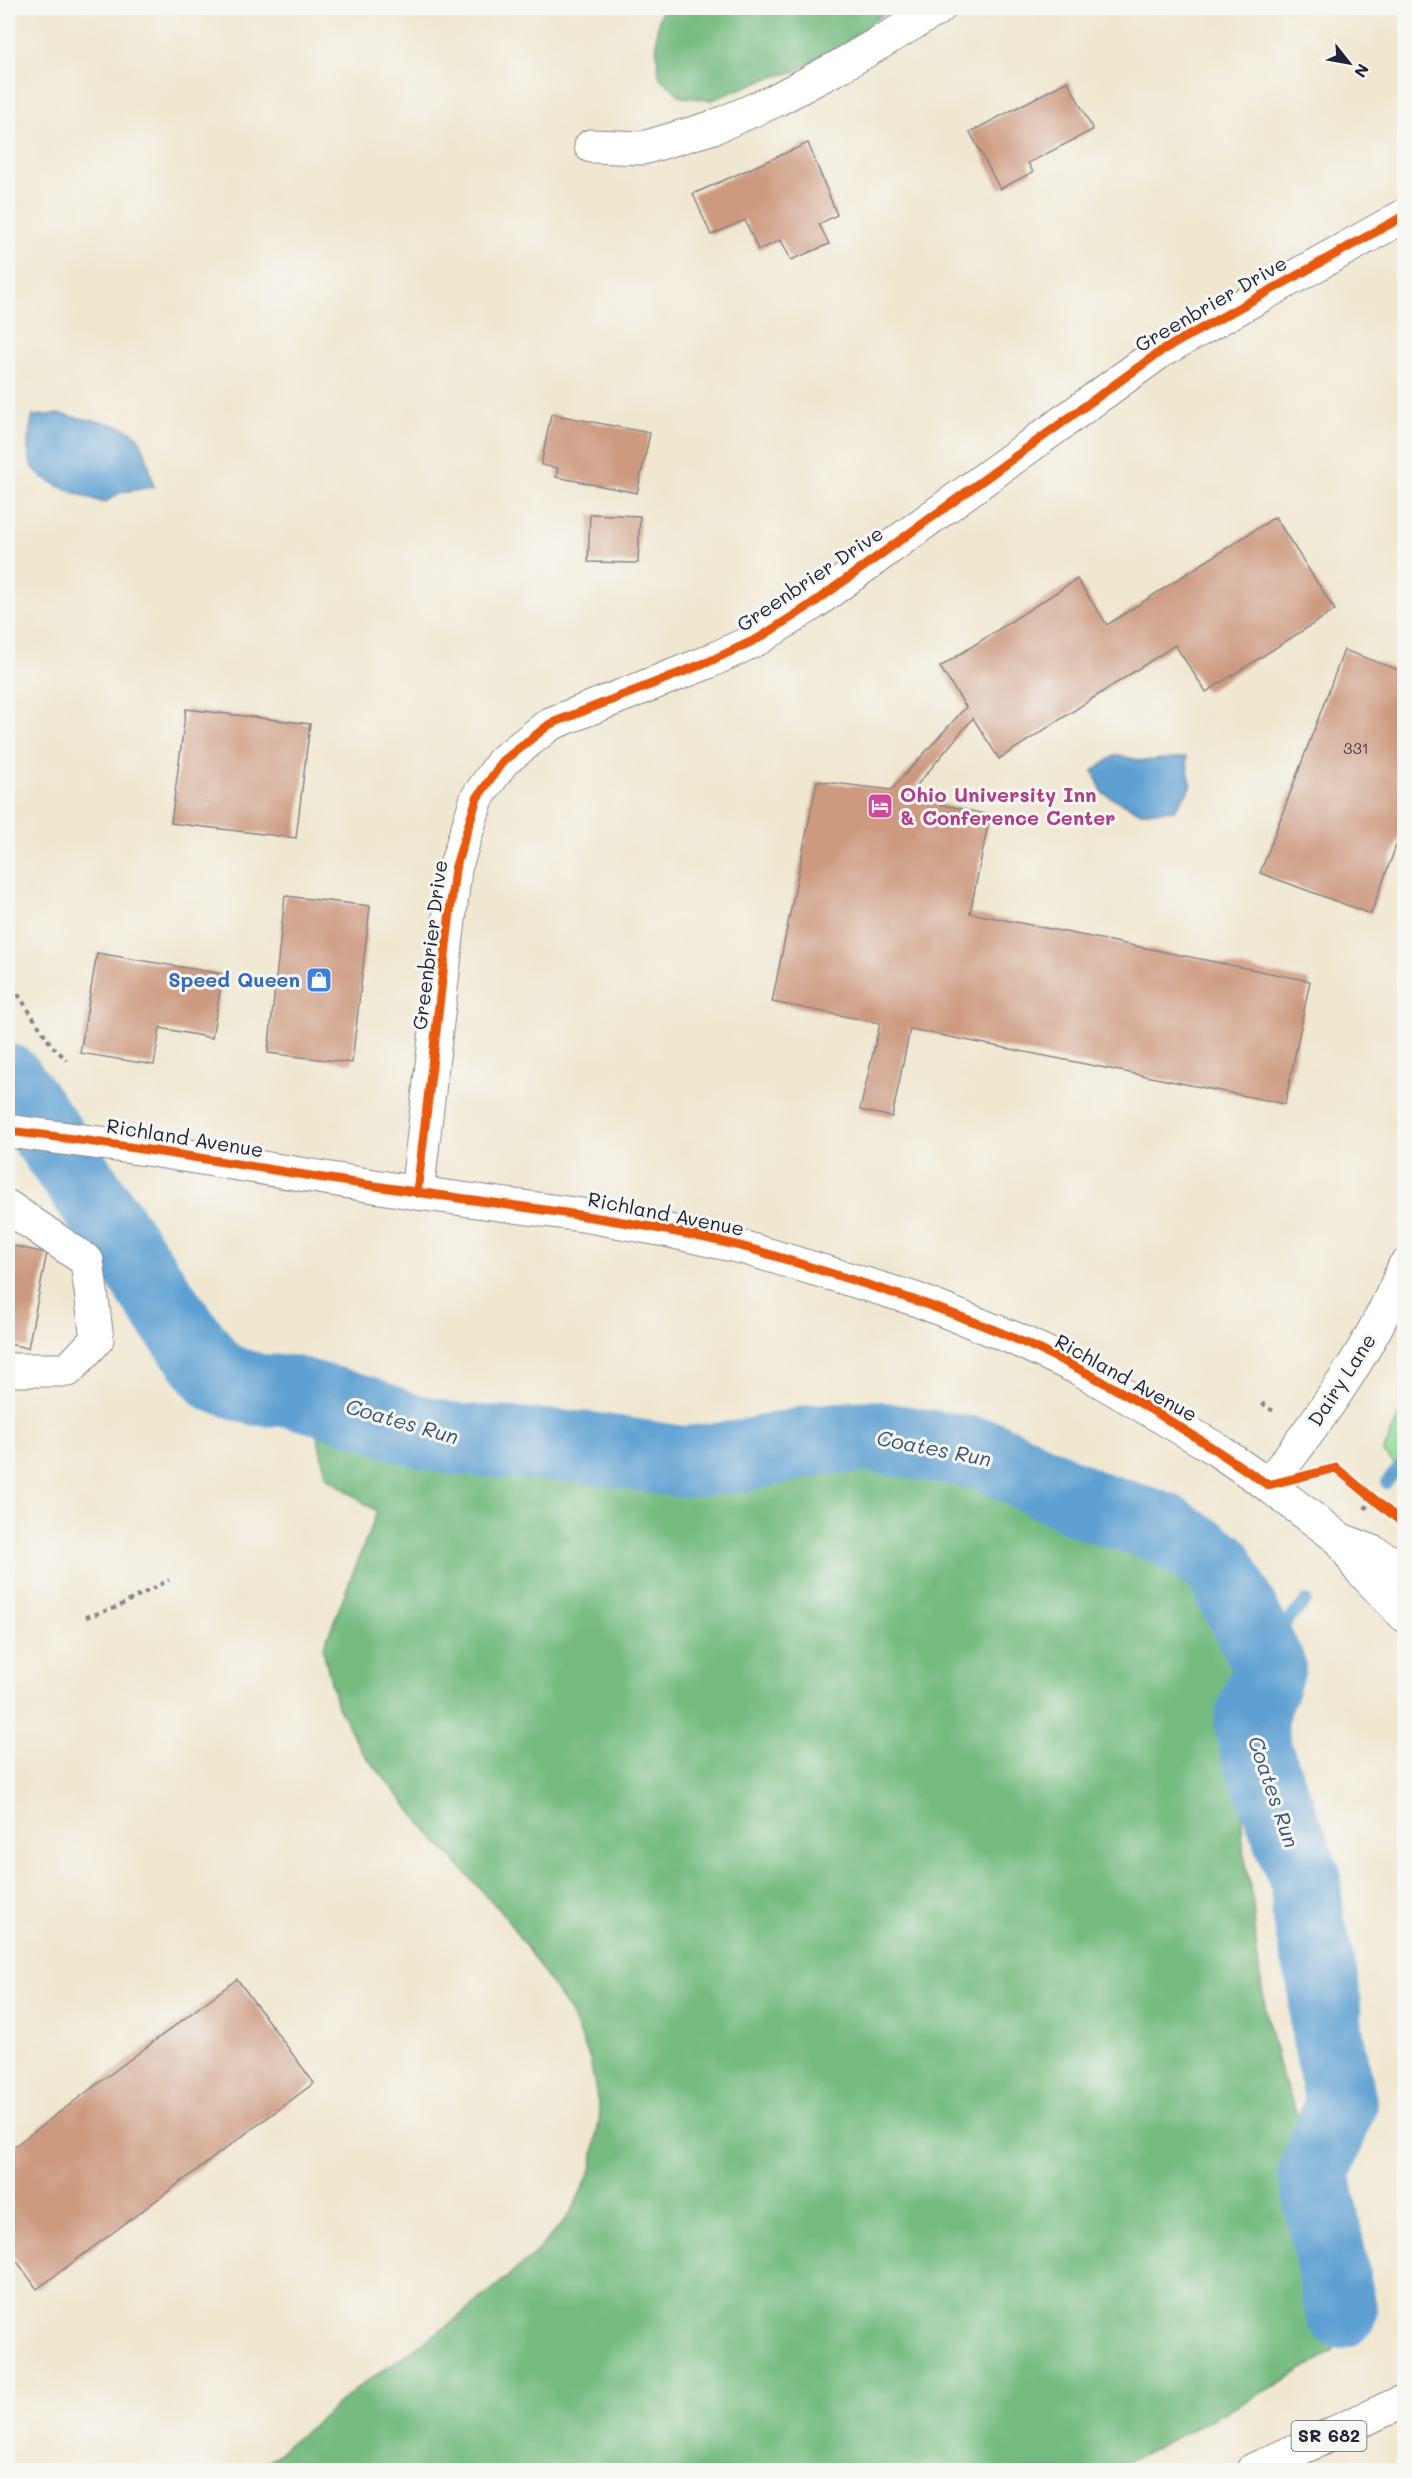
<svg xmlns="http://www.w3.org/2000/svg" width="1412" height="2478" font-family="Mali,sans-serif">
<style>
.green{fill:#92db97;stroke:#5a7e69;stroke-width:1.5}
.forest{fill:#75bb80;stroke:#4c6e5e;stroke-width:1.5}
.water{fill:#5fa0d2;stroke:#406186;stroke-width:1.5}
.lines{fill:none;stroke-linecap:round;stroke-linejoin:round}
.stream{stroke:#5fa0d2;stroke-width:12}
.river{stroke:#5fa0d2;stroke-width:72}
.building{fill:#cd9a80}
.minor-casing{stroke:#898486;stroke-width:35}
.major-casing{stroke:#898486;stroke-width:35}
.highway-casing{stroke:#898486;stroke-width:35}
.path{stroke:#898486;stroke-width:4;stroke-dasharray:4.5 4.5;stroke-linecap:butt}
.minor{stroke:#fff;stroke-width:33}
.major{stroke:#fff;stroke-width:33}
.highway{stroke:#fff;stroke-width:33}
.cycleway-casing{stroke:#f6f6f2;stroke-width:13}
.cycleway{stroke:#e8590c;stroke-width:9}
.labels{text-anchor:middle;stroke-width:6;stroke-linejoin:round;paint-order:stroke}
.number-label{font-size:16px;fill:#4d404c}
.shield{fill:#f6f6f2;stroke:#626272;stroke-width:1.5}
.shield-label{font-size:18px;font-weight:bold;fill:#22223b}
.street-label{font-size:20px;fill:#22223b;stroke:#f6f6f2}
.hotel-label{font-size:20px;font-weight:bold;fill:#b23c85;stroke:#f6f6f2;text-anchor:start}
.shop-label{font-size:20px;font-weight:bold;fill:#366cbe;stroke:#f6f6f2;text-anchor:end}
.water-label{font-size:21px;font-style:italic;fill:#3a5477;stroke:#f6f6f2}
</style>
<rect width="100%" height="100%" fill="#f6f6f2"/>
<filter id="ink" filterUnits="userSpaceOnUse"><feTurbulence type="fractalNoise" baseFrequency=".0167" numOctaves="2"/><feDisplacementMap in="SourceGraphic" scale="12" xChannelSelector="R" yChannelSelector="G"/><feConvolveMatrix kernelMatrix="1 2 1 2 8 2 1 2 1" color-interpolation-filters="sRGB"/></filter>
<filter id="wash" filterUnits="userSpaceOnUse"><feTurbulence type="fractalNoise" baseFrequency=".008" numOctaves="4" result="noise"/><feDisplacementMap in="SourceGraphic" scale="24" xChannelSelector="R" yChannelSelector="G"/><feGaussianBlur stdDeviation="1.35" result="paint"/><feColorMatrix in="noise" values="0 0 0 0 0 0 0 0 0 0 0 0 0 0 0 0 0 1.4 0 .05"/><feComposite in="paint" operator="in"/></filter>
<g filter="url(#wash)">
<rect width="100%" height="100%" fill="#f0e7d0"/>
<polygon class="green" points="1404,1404 1404,1473 1383,1453"/>
<g class="forest">
<path d="M662 8H891L844 44 793 72 765 79 712 100 682 97 660 78C656 54 654 31 662 8Z"/>
<path d="M347 1381 395 1399 437 1430 517 1431 619 1455 645 1457 722 1452 848 1424 916 1425 946 1431 1008 1452 1153 1510 1214 1539 1242 1584 1254 1636 1255 1690 1245 1744 1241 1797 1243 1849 1253 1903 1257 1957 1266 2012 1280 2072 1301 2123 1332 2238 1345 2296 1332 2351C1261 2397 1186 2432 1111 2470H258L360 2386 451 2323 534 2255 570 2214 592 2168 600 2114 590 2059 569 2010 505 1916 431 1835 361 1750 336 1702 323 1649 377 1512 326 1476 315 1424Z"/>
</g>
<g class="water">
<path d="M58 414C75 418 124 423 135 434 146 446 150 472 154 487L121 492 104 503C85 496 43 484 33 467 24 451 29 432 33 416Z"/>
<polygon points="1116,755 1142,761 1186,757 1191,787 1174,810 1140,812 1103,793 1093,771"/>
</g>
<g class="lines">
<g class="stream">
<polyline points="1386,1483 1404,1462"/>
<polyline points="1262,1650 1306,1601"/>
</g>
<polyline class="river" points="8,1080 90,1195 172,1317 217,1377 258,1390 290,1391 364,1411 403,1427 450,1439 591,1448 683,1462 743,1456 816,1440 870,1436 987,1455 1087,1504 1163,1528 1218,1564 1270,1667 1250,1720 1255,1748 1306,1881 1308,1918 1323,1983 1327,2032 1341,2103 1314,2173 1341,2312"/>
</g>
<g id="blocks">
<g class="building">
<polygon points="1068,81 1093,130 1028,163 1033,172 1000,189 970,132"/>
<polygon points="808,143 837,215 819,224 829,244 791,260 781,240 758,250 745,220 711,235 693,194"/>
<polygon points="551,414 650,433 637,493 556,477 558,468 541,465"/>
<polygon points="590,514 640,516 638,563 588,562"/>
<polygon points="1275,517 1335,610 1206,692 1175,645 999,759 973,718 907,797 990,815 970,913 1310,981 1285,1104 910,1029 892,1117 860,1110 880,1023 772,1002 817,781 891,790 966,707 940,667 1077,579 1107,625"/>
<polygon points="1344,650 1404,672 1404,824 1371,914 1260,873"/>
<polygon points="186,709 310,724 296,838 171,823"/>
<polygon points="285,896 370,906 352,1063 268,1053"/>
<polygon points="97,953 223,974 212,1038 160,1028 154,1065 80,1053"/>
<polygon points="8,1245 47,1253 28,1348 8,1344"/>
<polygon points="237,1979 314,2083 37,2289 8,2249 8,2151"/>
</g>
</g>
</g>
<g filter="url(#ink)">
<use href="#blocks" fill-opacity="0" stroke="#898486" stroke-width="1.5"/>
<g class="lines">
<g class="minor-casing">
<g id="minor">
<polyline points="591,146 643,148 714,127 774,101 842,65 939,8"/>
<polyline points="417,1193 455,869 477,798 503,761 550,724 708,662 759,638 812,604 1161,351 1404,216"/>
<polyline points="8,1207 87,1261 97,1339 68,1370 8,1370"/>
<path d="M1268 1485C1321 1417 1372 1348 1404 1267"/>
</g>
</g>
<g class="major-casing">
<g id="major">
<polyline points="8,1131 146,1149 417,1193 589,1216 665,1230 745,1248 915,1299 1013,1338 1080,1369 1213,1447 1268,1485 1341,1540 1373,1552 1404,1569"/>
<polyline points="1341,1540 1358,1567 1404,1615"/>
</g>
</g>
<g class="highway-casing">
<polyline id="highway" points="1253,2470 1404,2401"/>
</g>
<g class="path">
<polyline points="8,979 52,1046 67,1060"/>
<polyline points="1262,1403 1273,1411"/>
<polyline points="1365,1509 1373,1498"/>
<polyline points="86,1617 115,1608 169,1580"/>
</g>
<use href="#minor" class="minor"/>
<use href="#major" class="major"/>
<use href="#highway" class="highway"/>
<g class="cycleway-casing">
<g id="cycleway">
<path d="M8 1131C144 1146 280 1173 416 1192 526 1208 636 1220 744 1247 774 1255 803 1265 833 1274 918 1300 1003 1329 1081 1370 1146 1404 1208 1444 1268 1485L1336 1468 1404 1524"/>
<polyline points="417,1193 455,869 477,798 503,761 550,724 708,662 759,638 812,604 1161,351 1404,216"/>
</g>
</g>
<use href="#cycleway" class="cycleway"/>
</g>
</g>
<defs>
<g id="hotel-square" transform="scale(1.35)"><rect x="-9" y="-9" width="18" height="18" rx="4" fill="#d1479c" stroke="#f6f6f2"/><path d="M-6-4.5h1.5V1H6V5H4.5V3h-9V5H-6ZM-4 0a1.8 1.8 0 1 1 3.6 0ZM.5 0V-2.5h3Q6-2.5 6 0Z" fill="#fff"/></g>
<g id="shop-square" transform="scale(1.35)"><rect x="-9" y="-9" width="18" height="18" rx="4" fill="#3f7fe0" stroke="#f6f6f2"/><path d="M-5-2.5h2.3a2.7 3.5 0 0 1 5.4 0H5L5.5 6h-11ZM-1.5-2.5h3a1.5 2.3 0 0 0-3 0Z" fill="#fff"/></g>
</defs>
<g fill-rule="evenodd">
<use href="#hotel-square" x="880" y="806"/>
<use href="#shop-square" x="319" y="980"/>
</g>
<g class="labels">
<g class="number-label">
<text x="1356" y="754">331</text>
</g>
<rect class="shield" x="1291.5" y="2421" width="75" height="30" rx="4.5"/>
<g class="shield-label">
<text x="1329" y="2442">SR 682</text>
</g>
<g class="street-label">
<text transform="translate(1211 304) rotate(-30)" y="7">Greenbrier Drive</text>
<text transform="translate(810 579) rotate(-34)" y="7">Greenbrier Drive</text>
<text transform="translate(430 945) rotate(-83)" y="7">Greenbrier Drive</text>
<text transform="translate(185 1138) rotate(9)" y="7">Richland Avenue</text>
<text transform="translate(666 1214) rotate(11)" y="7">Richland Avenue</text>
<text transform="translate(1126 1378) rotate(29)" y="7">Richland Avenue</text>
<text transform="translate(1342 1380) rotate(-57)" y="7">Dairy Lane</text>
</g>
<g class="hotel-label">
<text x="900" y="802">Ohio University Inn<tspan x="900" dy="23">&amp; Conference Center</tspan></text>
</g>
<g class="shop-label">
<text x="300" y="987">Speed Queen</text>
</g>
<g class="water-label">
<text transform="translate(402 1422) rotate(16)" y="7">Coates Run</text>
<text transform="translate(934 1449) rotate(11)" y="7">Coates Run</text>
<text transform="translate(1273 1792) rotate(71)" y="7">Coates Run</text>
</g>
</g>
<rect width="1412" height="2478" fill="none" stroke="#f6f6f2" stroke-width="30"/>
<g transform="translate(1349 63) rotate(121)" stroke="#f6f6f2" stroke-width="4.5" paint-order="stroke">
<path d="M0-4.5L10 22L0 15L-10 22Z" fill="#22223b"/>
<text y="-9" font-size="16" font-weight="bold" text-anchor="middle" fill="#22223b">N</text>
</g>
</svg>
